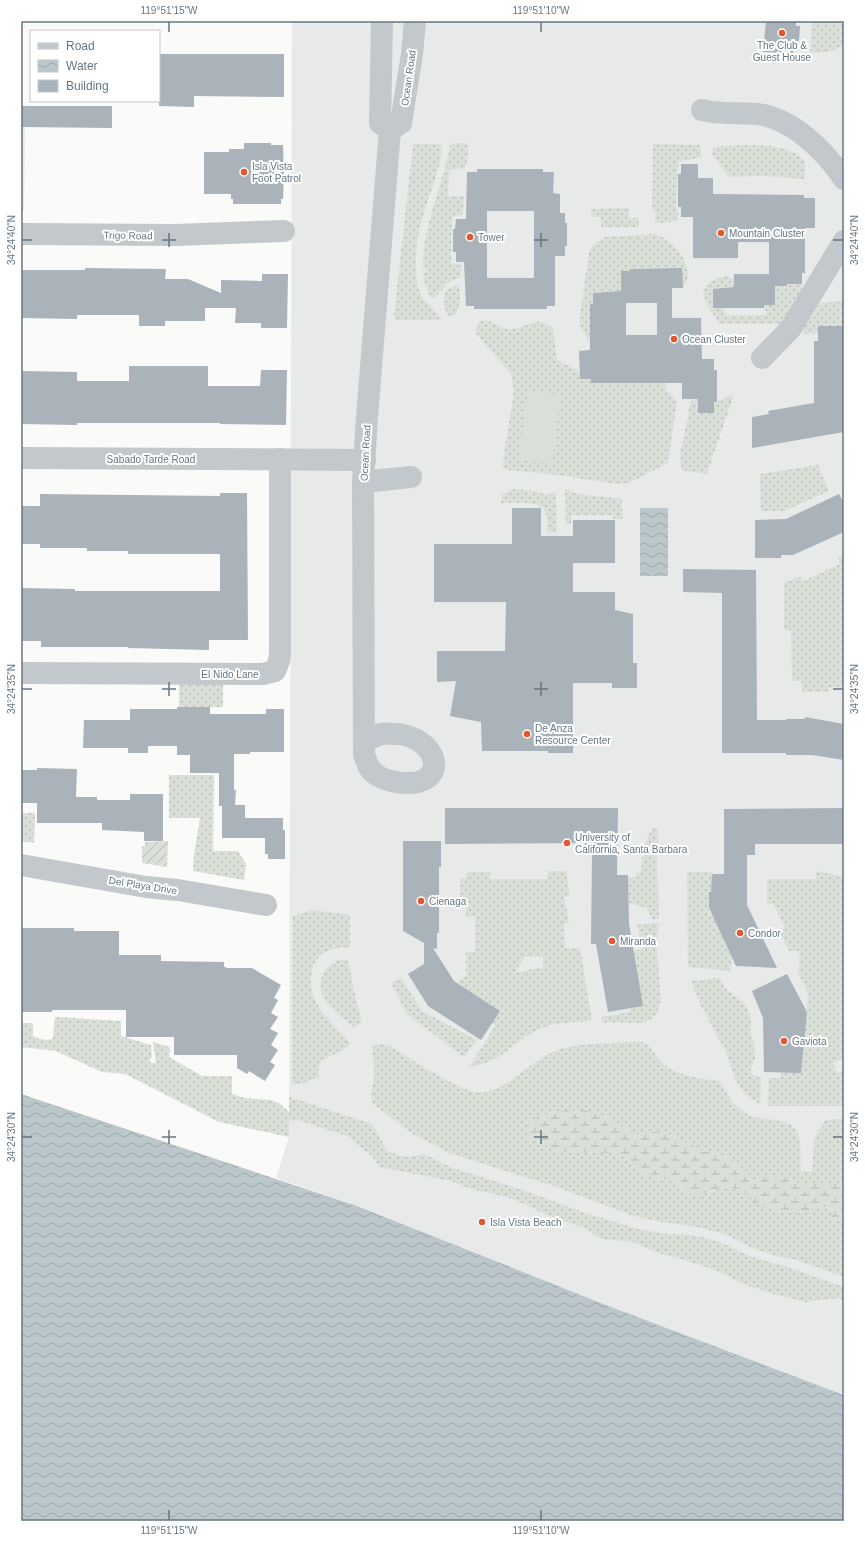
<svg xmlns="http://www.w3.org/2000/svg" width="865" height="1542" font-family="Arial,sans-serif">
<style>
.built{fill:#e8e9e9}
.grass{fill:url(#grass-dots);fill-rule:evenodd}
.wetland{fill:url(#wetland-marsh)}
.garden{fill:url(#garden-furrows)}
.pitch{fill:#dadfd7}
.water{fill:url(#water-waves)}
.building{fill:#aab3b9;fill-rule:evenodd}
.lines{fill:none;stroke-linecap:round;stroke-linejoin:round}
.minor{stroke:#c3c8cc;stroke-width:22}
.ticks{fill:none;stroke:#657683;stroke-width:1.5}
.poi-dot{fill:#e4572e;stroke:#fff;stroke-width:1.5}
.labels{text-anchor:middle;stroke-width:4;stroke-linejoin:round;paint-order:stroke}
.poi-label{font-size:10px;fill:#657683;stroke:#fff;text-anchor:start}
.street-label{font-size:10px;fill:#657683;stroke:#fff}
.neatline{fill:none;stroke:#657683;stroke-width:1.5}
.ticks-label{font-size:10px;text-anchor:middle;fill:#657683}
</style>
<defs>
<pattern id="grass-dots" width="8" height="8" patternUnits="userSpaceOnUse"><rect width="8" height="8" fill="#dadfd7"/><path d="M2 2h.1M6 6h.1" fill="none" stroke="#b4b9b4" stroke-width="1.8" stroke-linecap="round"/></pattern>
<pattern id="wetland-marsh" width="20" height="14" patternUnits="userSpaceOnUse"><rect width="20" height="14" fill="#dadfd7"/><path d="M1 5h8M5 5V1M11 12h8M15 12V8" fill="none" stroke="#b4b9b4"/></pattern>
<pattern id="garden-furrows" width="10" height="10" patternUnits="userSpaceOnUse"><rect width="10" height="10" fill="#dadfd7"/><path d="M-1 1l2-2M0 10L10 0M9 11l2-2" fill="none" stroke="#b4b9b4"/></pattern>
<pattern id="water-waves" width="16" height="10" patternUnits="userSpaceOnUse"><rect width="16" height="10" fill="#bbc7cb"/><path d="M0 5q4-4 8 0t8 0" fill="none" stroke="#9ca6aa"/></pattern>
</defs>
<rect width="100%" height="100%" fill="#fafaf8"/>
<g class="built">
<polygon points="292,21 844,21 844,1395 611,1307 357,1206 276,1178 289,1136"/>
<polygon points="21,126 25,126 24,210 21,210"/>
</g>
<g class="grass">
<path d="M812 21H838L844 24V44C834 52 821 54 810 52Z"/>
<path d="M453 143H466C471 150 467 161 465 168L449 170 448 196H464L462 214 452 217 451 263 462 265 460 278C444 279 441 297 432 298 426 291 424 282 423 273L427 272 426 269H423C422 226 443 188 450 146Z"/>
<path d="M413 144H438L442 147C440 170 430 192 423 215 418 232 415 251 416 269 416 279 418 290 423 299 428 306 440 312 440 320H396L394 316Z"/>
<polygon points="653,144 700,145 702,157 678,162 676,207 678,209 678,221 655,223 655,211 652,210"/>
<path d="M748 145C769 146 789 145 805 161V179L761 176 729 177 712 154 713 147Z"/>
<polygon points="629,208 629,218 638,218 639,227 601,227 601,217 591,217 591,209"/>
<path d="M654 234C671 238 688 258 688 276 687 280 685 284 683 288L671 268 632 269 631 271H621V288L625 292H609L613 342 589 341 579 324 589 252 594 244 605 237Z"/>
<path d="M726 276 737 280 734 287 713 289V305H723L726 315H767L764 305H775L774 286 802 284V297L783 324H720C706 303 689 285 726 276Z"/>
<path d="M458 285C462 294 460 306 455 315L448 316C441 301 441 290 458 285Z"/>
<polygon points="844,301 844,326 818,326 818,333 803,334 803,329 820,303"/>
<polygon points="486,320 506,329 515,329 535,322 542,322 553,328 557,360 580,372 581,379 591,379 591,383 656,383 665,378 666,390 677,401 668,463 629,483 617,484 558,475 502,469 514,390 511,374 475,332 479,322"/>
<path d="M734 394 707 474 682 470 680 455 691 401 693 399H698V413H713L714 403C717 402 729 396 734 394Z"/>
<polygon points="818,465 829,491 784,511 761,511 760,474"/>
<path d="M512 489 535 491 547 495 556 492 557 532 547 533C547 527 548 519 546 513 542 499 513 503 501 503L502 495Z"/>
<polygon points="565,489 579,494 622,499 622,519 614,519 613,515 571,515 571,524 566,525"/>
<polygon points="844,555 844,687 829,687 829,692 802,692 802,681 792,681 791,630 784,630 784,583 800,576 803,581 840,564 838,558"/>
<polygon points="179,683 223,684 223,707 179,707"/>
<polygon points="214,775 213,851 238,851 246,864 244,880 193,871 194,855 200,818 169,818 169,775"/>
<polygon points="21,813 35,813 34,843 21,841"/>
<polygon points="655,827 658,828 657,862 659,919 652,919 647,908 629,903 628,879 634,877 641,870 643,849 649,834"/>
<path d="M547 871H566L570 896 564 897 569 923H564L565 948H580L592 1021C573 1022 553 1022 535 1031 521 1038 509 1051 495 1059 486 1063 478 1065 469 1067L496 1025 492 1023 500 1011 457 982 466 976V952H475V917H466V903H460V879L466 878 467 872H490V879H547ZM524 957H543V967L515 973Z"/>
<polygon points="816,871 844,877 844,1058 833,1063 837,1073 844,1070 844,1106 768,1106 769,1078 781,1078 781,1073 801,1072 808,993 797,971 799,971 800,951 789,951 779,930 785,927 773,903 767,905 767,879 816,879"/>
<polygon points="687,872 713,872 711,892 709,892 709,913 711,913 732,958 730,971 688,967"/>
<path d="M313 910 349 915 350 917V947C342 948 331 948 323 953 308 964 308 990 317 1004 326 1019 340 1031 351 1044 347 1046 344 1050 340 1052 327 1058 316 1058 319 1077L301 1084H292L293 916Z"/>
<polygon points="660,923 658,928 657,950 661,1003 656,1015 650,1020 642,1023 610,1022 602,1023 602,1017 630,1012 633,951 642,949 637,924"/>
<path d="M340 960H348L356 1000 362 1022 353 1027C345 1019 334 1012 327 1003 315 986 320 967 340 960Z"/>
<polygon points="401,978 422,1011 476,1040 464,1057 407,1014 391,983"/>
<polygon points="719,978 726,989 744,1003 751,1017 750,1031 754,1044 755,1059 750,1072 753,1075 761,1077 760,1104 745,1094 735,1079 726,1052 699,1002 691,981"/>
<path d="M55 1017 121 1021V1036L151 1045 152 1057 149 1060 151 1063H156L153 1042 170 1047 169 1057 202 1076H232V1094L244 1098 271 1100 279 1103 289 1112V1097L372 1124 388 1152 406 1157 424 1154 452 1168 523 1190 585 1213 638 1229 667 1234 693 1235 720 1242 749 1256 791 1268 844 1287V1302L839 1298 806 1302 774 1294 743 1284 722 1273 704 1266 656 1252 633 1242 602 1239 584 1228 550 1216 511 1198 471 1189 452 1181 379 1167 373 1157 347 1136 298 1120 289 1121V1137L219 1122 125 1074 102 1072 56 1051 21 1047V1023H33V1036C40 1039 46 1042 53 1038Z"/>
<path d="M642 1042C651 1044 655 1056 661 1062 676 1077 700 1078 720 1081 726 1092 732 1105 744 1112 762 1125 791 1112 799 1137 801 1144 800 1163 801 1171H812L814 1142 816 1134 826 1120 844 1119V1185C827 1180 813 1185 797 1182 787 1181 779 1174 769 1176 764 1176 759 1180 754 1181L748 1172 739 1163 728 1157 705 1151 675 1137 652 1132 641 1135 630 1131 616 1122 583 1110 550 1112 529 1138 560 1152 610 1153 625 1155 633 1167 657 1179H668L677 1182 682 1191C690 1191 699 1194 707 1193 716 1192 722 1185 733 1188 741 1189 745 1194 751 1198 772 1211 792 1215 816 1212L820 1207C831 1207 832 1212 839 1220L844 1218V1277L796 1260 776 1256 752 1248 725 1234 697 1227 650 1220 631 1215 554 1186 449 1153 413 1134 372 1103 371 1095 374 1079V1059L372 1051 373 1046 381 1044 388 1045C405 1055 459 1091 476 1092 507 1094 528 1062 555 1051 576 1042 618 1043 642 1042Z"/>
</g>
<path class="wetland" d="M583 1110 606 1116 630 1131 641 1135 652 1132H665L705 1151 728 1157 739 1163 748 1172 754 1181C759 1180 764 1176 769 1176 781 1174 786 1180 797 1182 813 1185 827 1179 844 1185V1218L834 1220 832 1217 831 1209 827 1207H820L816 1212C798 1214 776 1213 759 1204 750 1199 745 1190 734 1188 711 1182 694 1211 677 1182 670 1179 665 1179 658 1179 641 1177 634 1168 625 1155L610 1153 560 1152 529 1138 527 1129 528 1122C545 1111 562 1111 583 1110Z"/>
<polygon class="garden" points="168,841 167,867 142,863 142,847 145,846 145,842"/>
<polygon class="pitch" points="527,392 560,395 553,463 519,460"/>
<g class="water">
<rect x="640" y="508" width="28" height="68"/>
<polygon points="21,1094 357,1206 611,1307 844,1395 844,1521 21,1521"/>
</g>
<g class="building">
<polygon points="766,21 796,21 796,26 800,26 799,41 794,41 793,53 763,52"/>
<polygon points="159,54 284,54 284,97 194,96 194,107 159,106"/>
<polygon points="21,106 112,106 112,128 21,127"/>
<polygon points="244,143 271,143 271,145 283,145 284,174 283,199 281,199 281,204 233,204 233,199 231,199 231,194 204,194 204,152 229,152 229,149 244,149"/>
<polygon points="681,164 698,164 698,178 713,178 713,194 804,195 804,198 815,198 815,228 805,228 805,273 802,273 802,284 787,284 787,286 775,286 775,305 764,305 764,308 713,308 713,289 734,287 734,274 769,274 769,242 738,242 738,258 693,258 693,217 681,217 681,207 678,207 678,174 681,174"/>
<path d="M477 169H543V172H554L553 193 560 194V213H565V223H567V246H565V256H555V306H547V309H474V306H466L464 262H456V252H453V229H455L456 219H466L467 172H477ZM487 211H534V278H487Z"/>
<polygon points="85,268 166,269 165,279 188,279 221,293 221,280 262,281 262,274 288,274 287,328 261,328 261,323 235,323 236,308 205,308 205,321 165,321 165,326 139,326 139,315 77,315 77,319 21,318 21,270 85,270"/>
<path d="M682 268 683 288H672V318H701L702 359H714V370H717V402H714V413H698V399H682V383H591V379H580L579 351 590 350V304H593V293L621 291V271H631V269ZM626 303H657V335H626Z"/>
<polygon points="818,326 844,326 844,432 752,448 752,417 769,414 768,411 814,403 814,341 818,341"/>
<polygon points="129,366 208,366 208,386 260,386 261,370 287,370 286,425 220,424 220,423 77,423 77,425 21,424 21,371 77,372 77,381 129,381"/>
<polygon points="220,493 247,493 248,640 209,640 209,650 128,648 128,647 41,647 41,641 21,641 21,588 75,589 75,591 220,591 220,554 128,554 128,551 87,551 87,548 40,548 40,544 21,544 21,506 40,506 40,494 220,496"/>
<polygon points="839,494 844,503 844,532 793,555 781,555 781,558 755,558 755,520 786,519"/>
<polygon points="512,508 541,508 541,536 573,536 573,520 615,520 615,563 573,563 573,592 615,592 615,610 633,614 633,663 637,663 637,688 612,688 612,683 573,683 573,753 548,753 548,751 482,751 481,722 450,716 456,681 437,682 437,651 505,651 506,602 434,602 434,544 512,544"/>
<polygon points="683,569 756,570 757,720 786,720 786,719 805,719 805,717 844,724 844,760 812,755 786,755 786,753 722,753 722,593 683,592"/>
<polygon points="177,707 210,707 210,714 266,714 266,709 284,709 284,752 250,752 250,754 234,754 234,790 236,790 235,805 245,805 245,818 283,818 283,830 285,830 285,859 268,859 268,854 265,854 265,838 222,838 222,806 219,806 219,773 190,773 190,755 177,755 177,746 148,746 148,753 128,753 128,748 83,748 84,720 130,720 130,709 177,709"/>
<polygon points="37,768 77,769 76,797 97,797 97,800 130,800 130,794 163,794 163,841 144,841 144,832 102,830 102,823 37,823 37,803 21,803 21,770 37,770"/>
<polygon points="445,808 618,808 617,875 628,875 629,924 643,1006 608,1012 596,944 591,944 592,855 585,855 585,843 445,844"/>
<polygon points="844,808 844,844 755,844 755,855 747,855 747,905 777,968 736,966 709,908 709,892 711,892 712,874 724,874 724,809"/>
<polygon points="403,841 441,841 441,867 439,867 439,933 437,933 437,949 433,948 454,981 500,1011 481,1040 428,1006 408,974 424,964 424,943 403,931"/>
<polygon points="21,928 74,928 74,931 119,931 119,955 161,955 161,961 224,962 224,967 226,967 226,968 252,968 281,985 274,998 278,1000 271,1013 278,1017 270,1029 278,1033 271,1045 278,1050 270,1062 275,1065 265,1081 249,1071 247,1074 237,1068 237,1055 174,1055 174,1037 126,1037 126,1010 52,1010 52,1012 21,1012"/>
<polygon points="787,974 807,1012 801,1073 764,1072 763,1018 752,991"/>
</g>
<g class="lines">
<g class="minor">
<polyline points="382,21 380,123 390,130"/>
<path d="M702 110C720 115 739 112 757 114 792 118 825 151 844 179"/>
<polyline points="390,130 401,123 412,54 415,21"/>
<polyline points="21,234 175,235 284,231"/>
<polyline points="762,358 791,328 844,241"/>
<polyline points="21,458 365,460"/>
<polyline points="363,482 411,477"/>
<polyline points="21,673 263,674 275,671 279,661 280,654 280,459"/>
<path d="M364 742C369 739 375 736 381 734 387 733 393 734 399 734 445 741 449 794 391 781 373 776 368 770 364 753L363 482 367 417 390 130"/>
<polyline points="21,865 146,887 178,890 266,905"/>
</g>
</g>
<path class="ticks" d="M169 22V32M541 22V32M169 233V247M541 233V247M22 240H32M162 240H176M534 240H548M833 240H843M169 682V696M541 682V696M22 689H32M162 689H176M534 689H548M833 689H843M169 1130V1144M541 1130V1144M22 1137H32M162 1137H176M534 1137H548M833 1137H843M169 1510V1520M541 1510V1520"/>
<g class="poi-dot">
<circle cx="782" cy="33" r="4"/>
<circle cx="244" cy="172" r="4"/>
<circle cx="721" cy="233" r="4"/>
<circle cx="470" cy="237" r="4"/>
<circle cx="674" cy="339" r="4"/>
<circle cx="527" cy="734" r="4"/>
<circle cx="567" cy="843" r="4"/>
<circle cx="421" cy="901" r="4"/>
<circle cx="740" cy="933" r="4"/>
<circle cx="612" cy="941" r="4"/>
<circle cx="784" cy="1041" r="4"/>
<circle cx="482" cy="1222" r="4"/>
</g>
<g class="labels">
<g class="poi-label">
<text x="782" y="49" text-anchor="middle">The Club &amp;<tspan x="782" dy="12">Guest House</tspan></text>
<text x="252" y="170">Isla Vista<tspan x="252" dy="12">Foot Patrol</tspan></text>
<text x="729" y="237">Mountain Cluster</text>
<text x="478" y="241">Tower</text>
<text x="682" y="343">Ocean Cluster</text>
<text x="535" y="732">De Anza<tspan x="535" dy="12">Resource Center</tspan></text>
<text x="575" y="841">University of<tspan x="575" dy="12">California, Santa Barbara</tspan></text>
<text x="429" y="905">Cienaga</text>
<text x="748" y="937">Condor</text>
<text x="620" y="945">Miranda</text>
<text x="792" y="1045">Gaviota</text>
<text x="490" y="1226">Isla Vista Beach</text>
</g>
<g class="street-label">
<text transform="translate(408 78) rotate(-82)" y="4">Ocean Road</text>
<text transform="translate(128 235) rotate(1)" y="4">Trigo Road</text>
<text transform="translate(365 453) rotate(-87)" y="4">Ocean Road</text>
<text x="151" y="463">Sabado Tarde Road</text>
<text x="230" y="678">El Nido Lane</text>
<text transform="translate(143 885) rotate(9)" y="4">Del Playa Drive</text>
</g>
</g>
<rect width="865" height="1542" fill="none" stroke="#ffffff" stroke-width="44"/>
<rect x="30" y="30" width="130" height="72" fill="#ffffff" stroke="#c1c8cd"/>
<rect x="38" y="43" width="20" height="6" fill="#c3c8cc" stroke="#c1c8cd"/>
<text x="66" y="50" font-size="12" fill="#657683">Road</text>
<rect x="38" y="60" width="20" height="12" fill="url(#water-waves)" stroke="#c1c8cd"/>
<text x="66" y="70" font-size="12" fill="#657683">Water</text>
<rect x="38" y="80" width="20" height="12" fill="#aab3b9" stroke="#c1c8cd"/>
<text x="66" y="90" font-size="12" fill="#657683">Building</text>
<rect x="22" y="22" width="821" height="1498" class="neatline"/>
<g class="ticks-label">
<text x="169" y="14">119°51'15"W</text>
<text x="541" y="14">119°51'10"W</text>
<text transform="translate(11 240) rotate(-90)" y="4">34°24'40"N</text>
<text transform="translate(854 240) rotate(-90)" y="4">34°24'40"N</text>
<text transform="translate(11 689) rotate(-90)" y="4">34°24'35"N</text>
<text transform="translate(854 689) rotate(-90)" y="4">34°24'35"N</text>
<text transform="translate(11 1137) rotate(-90)" y="4">34°24'30"N</text>
<text transform="translate(854 1137) rotate(-90)" y="4">34°24'30"N</text>
<text x="169" y="1534">119°51'15"W</text>
<text x="541" y="1534">119°51'10"W</text>
</g>
</svg>
